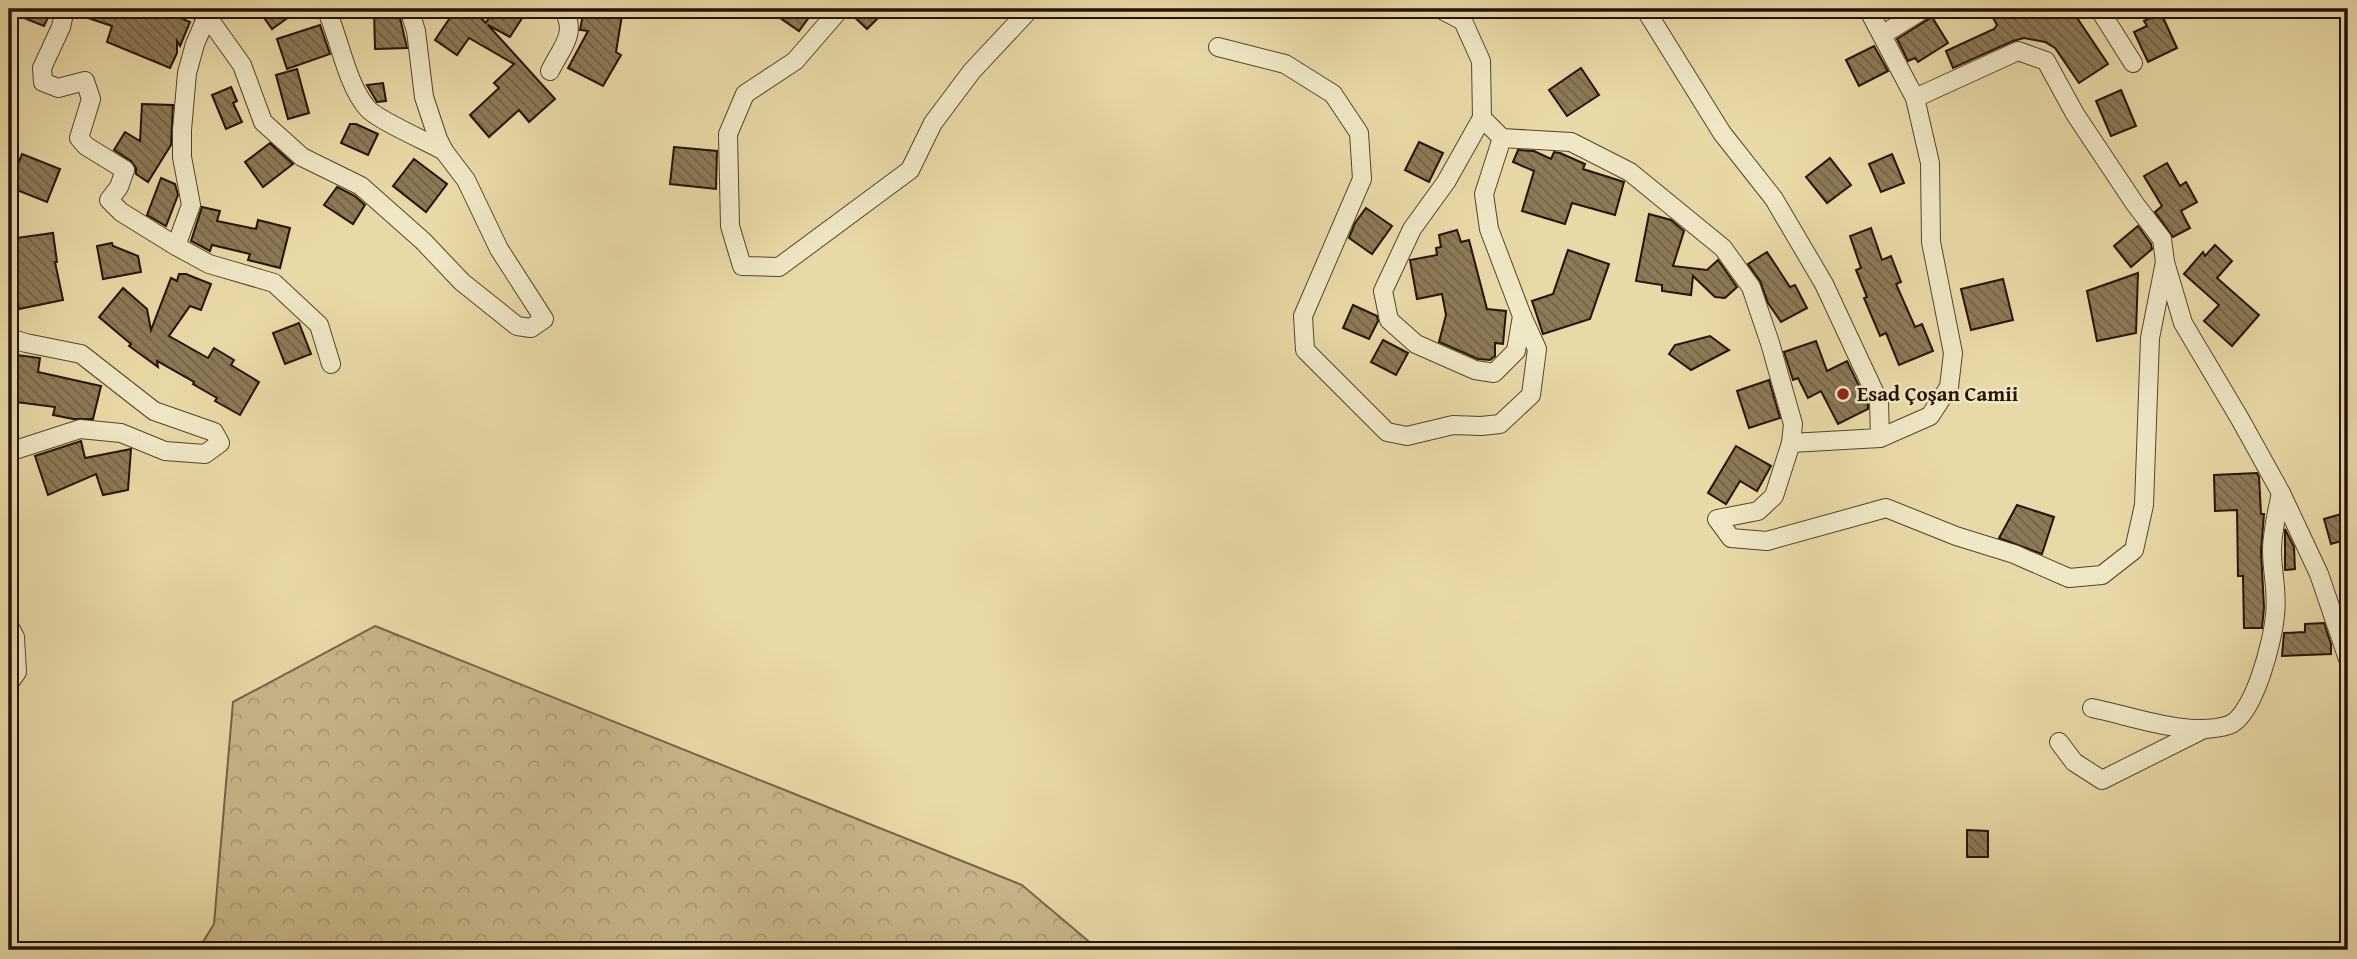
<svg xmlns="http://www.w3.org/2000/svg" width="2357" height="959" font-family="'Gentium Book Plus',serif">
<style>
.forest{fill:url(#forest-crowns);stroke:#766546;stroke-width:2}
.building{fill:url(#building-back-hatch);stroke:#261200;stroke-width:2}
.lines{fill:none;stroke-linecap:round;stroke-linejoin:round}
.minor-casing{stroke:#56442a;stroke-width:20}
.minor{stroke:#f0e7c6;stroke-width:18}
.poi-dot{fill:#8f2418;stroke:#f0e7c6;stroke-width:2.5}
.labels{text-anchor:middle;stroke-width:5;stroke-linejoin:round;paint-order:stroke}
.poi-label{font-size:21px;font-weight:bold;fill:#261200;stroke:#f0e7c6;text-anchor:start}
</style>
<defs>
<pattern id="forest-crowns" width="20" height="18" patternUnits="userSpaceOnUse" patternTransform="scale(1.75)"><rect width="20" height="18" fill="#c7b88b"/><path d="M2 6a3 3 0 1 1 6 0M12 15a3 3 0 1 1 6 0" fill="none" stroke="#ab9d76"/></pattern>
<pattern id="building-back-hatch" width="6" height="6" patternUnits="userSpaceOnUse" patternTransform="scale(1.75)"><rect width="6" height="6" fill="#8b7a57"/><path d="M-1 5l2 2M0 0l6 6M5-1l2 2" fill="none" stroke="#716346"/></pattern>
</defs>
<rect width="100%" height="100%" fill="#e8daa8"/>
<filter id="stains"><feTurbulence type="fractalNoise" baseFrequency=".00286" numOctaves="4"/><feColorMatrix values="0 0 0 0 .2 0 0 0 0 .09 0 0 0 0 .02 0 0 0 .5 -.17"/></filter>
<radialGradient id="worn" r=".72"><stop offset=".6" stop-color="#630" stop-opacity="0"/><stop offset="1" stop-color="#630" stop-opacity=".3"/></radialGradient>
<polygon class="forest" points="375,626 1022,885 1099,950 198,950 214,924 233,702"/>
<g class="building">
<polygon points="9,9 52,9 44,26 9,12"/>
<polygon points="76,9 159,9 190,22 180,46 177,41 177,53 170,68 107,42 112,26 76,14"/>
<polygon points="258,9 300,9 272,29"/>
<polygon points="374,9 398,9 407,48 375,49"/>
<polygon points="456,9 471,9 486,23 494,9 513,9 524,15 510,37 488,25 555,99 529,122 519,110 489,137 470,115 499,88 494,83 514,64 469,38 457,55 435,40"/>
<polygon points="584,9 623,9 616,52 621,55 603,86 568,68 588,31 580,30"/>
<polygon points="767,9 815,9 799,31"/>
<polygon points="851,9 887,9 867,29 850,13"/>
<polygon points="1988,9 2071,9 2108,64 2079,83 2055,48 2045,42 2024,38 2013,41 1953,68 1946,51 1994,29 1997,25"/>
<polygon points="2161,13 2177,48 2148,62 2134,32 2147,26 2144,21"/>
<polygon points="1932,17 1948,43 1918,62 1915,58 1908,61 1897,39"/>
<polygon points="320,25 330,54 287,69 277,39"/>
<polygon points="1874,46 1888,71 1859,86 1846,60"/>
<polygon points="1581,68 1599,95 1567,116 1549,90"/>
<polygon points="297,69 309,113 288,119 276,75"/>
<polygon points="383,83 386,101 377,102 367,85"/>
<polygon points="231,87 237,101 233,103 242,122 226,129 212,95"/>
<polygon points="2121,90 2136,126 2111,136 2096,101"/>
<polygon points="142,104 173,105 171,145 148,182 136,174 136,168 131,161 114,150 125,132 140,141"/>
<polygon points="350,124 356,124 378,134 368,155 341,143"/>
<polygon points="1419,142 1443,153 1429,182 1405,170"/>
<polygon points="270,143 293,164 263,187 245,162"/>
<polygon points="674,147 717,151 716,189 670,184"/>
<polygon points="1518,150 1534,151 1551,159 1554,152 1560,153 1585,164 1583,169 1624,182 1615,215 1572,203 1565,224 1522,211 1534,171 1513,162"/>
<polygon points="22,154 60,169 47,202 9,187"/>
<polygon points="1892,154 1904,183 1881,192 1869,164"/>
<polygon points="1830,158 1851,185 1827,203 1806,177"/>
<polygon points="414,159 447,184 426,212 393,186"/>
<polygon points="2167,163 2180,186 2186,182 2197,202 2181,211 2190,228 2173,237 2155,212 2162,206 2144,176"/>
<polygon points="161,178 175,184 178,195 166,226 147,215"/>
<polygon points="337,187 355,196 365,205 353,224 324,205"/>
<polygon points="202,207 220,211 217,221 256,229 258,220 290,228 280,268 248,260 250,254 212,245 210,251 191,241"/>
<polygon points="1366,208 1392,226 1372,254 1349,238 1355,223"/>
<polygon points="1649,214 1671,220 1684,231 1673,266 1707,270 1718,260 1737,287 1725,298 1715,297 1693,276 1691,295 1662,291 1662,285 1636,281"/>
<polygon points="2138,226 2151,244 2152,249 2131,267 2114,246"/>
<polygon points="1871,228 1882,260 1891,256 1901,282 1896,284 1915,327 1922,324 1933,351 1899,365 1886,333 1880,336 1864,298 1867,297 1856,270 1861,268 1850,236"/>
<polygon points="1457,230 1461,242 1469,240 1487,309 1506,311 1503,344 1495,343 1495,356 1490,360 1478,359 1439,342 1446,315 1442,294 1417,299 1410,260 1437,255 1436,248 1441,247 1439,235"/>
<polygon points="53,233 57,262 55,262 63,300 19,309 10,263 9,239"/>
<polygon points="112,243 113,246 138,256 141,272 103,279 97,246"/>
<polygon points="2215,245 2232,261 2217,278 2259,315 2232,346 2204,321 2219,305 2184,274 2203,252 2205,256"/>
<polygon points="1568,250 1609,264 1590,319 1543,334 1532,301 1553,294"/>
<polygon points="1767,252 1790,287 1795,285 1807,308 1781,322 1768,303 1760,281 1748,264"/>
<polygon points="2138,273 2136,333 2097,341 2087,291"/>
<polygon points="179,274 186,274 211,284 201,310 190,306 169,336 208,358 214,348 234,360 231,365 259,382 240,415 215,401 217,398 193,384 194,382 157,361 158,367 129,346 131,344 99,317 123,288 147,309 151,330 171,278 177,281"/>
<polygon points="2003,279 2013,320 1971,330 1961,289"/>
<polygon points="1353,305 1377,316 1378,321 1369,339 1343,328"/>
<polygon points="299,323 311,354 285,364 273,333"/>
<polygon points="1710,336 1729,350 1691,370 1669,354 1675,345"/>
<polygon points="1383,340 1408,353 1396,375 1371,362"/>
<polygon points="1816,341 1827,371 1847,361 1868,405 1868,409 1838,424 1821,391 1808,398 1798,378 1793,380 1784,352"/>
<polygon points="9,354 40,358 38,372 101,386 93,419 73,419 53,415 55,407 9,401"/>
<polygon points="1769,380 1780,418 1749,428 1737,391"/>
<polygon points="81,441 85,458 131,449 128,490 103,495 96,474 48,495 35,456"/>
<polygon points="1736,446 1771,466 1757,491 1740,481 1726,504 1708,493"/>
<polygon points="2257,473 2259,477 2261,514 2264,514 2261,551 2264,607 2262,628 2244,628 2243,576 2238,576 2237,510 2215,511 2214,475"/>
<polygon points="2017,505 2054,517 2042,554 1999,538"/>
<polygon points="2348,512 2348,539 2331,544 2324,519"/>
<polygon points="2285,529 2294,547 2295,569 2285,570"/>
<polygon points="2324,623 2331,644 2331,654 2282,656 2284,633 2305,632 2305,624"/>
<polygon points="1967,830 1988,831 1988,857 1967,857"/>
</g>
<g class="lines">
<g class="minor-casing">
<g id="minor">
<polyline points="65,9 61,27 42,68 43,82 58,88 85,81 91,99 79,138 86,146 125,170 119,187 109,200 121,212 176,246 191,205 182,157 182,130 187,73 195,44 207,16"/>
<polyline points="196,9 207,16 242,65 263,122 302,157 361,186 423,241 462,282 517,326 531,328 544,319 499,249 466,180 444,151 438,139 424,97 416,31 409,9"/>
<path d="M326 9C340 39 346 84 368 109 378 120 428 142 444 151"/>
<polyline points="840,9 795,61 745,94 728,134 730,226 742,266 779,267 910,170 933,123 972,71 1030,9"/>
<polyline points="1440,9 1463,21 1481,61 1482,118 1502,138 1571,142 1630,172 1723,248 1751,287 1770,343 1793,424 1791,443 1880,438 1879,402 1824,284 1774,199 1722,133 1645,9"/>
<polyline points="1868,9 1915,98 1930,163 1931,242 1953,353 1949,387 1930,416 1880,438"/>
<polyline points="2099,9 2133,63"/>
<polyline points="1882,35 1924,9"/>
<polyline points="1218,47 1285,64 1333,94 1359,133 1362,179 1303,316 1305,350 1387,432 1407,436 1453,425 1481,426 1500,424 1531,395 1537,349 1522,316"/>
<path d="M550 71C561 48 578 34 563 9"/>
<polyline points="1915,98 2018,51 2046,61 2075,114 2135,204 2162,239 2165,262 2183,323 2240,419 2281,493 2319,574 2348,659"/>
<polyline points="1482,118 1446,182 1412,229 1383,291 1389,320 1416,344 1475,370 1494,373 1516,351 1522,316 1489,229 1484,194 1502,138"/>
<polyline points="176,246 209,264 274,283 319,325 331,364"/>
<polyline points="9,338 26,343 81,354 154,411 214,432 220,443 205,454 165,451 121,433 80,429 9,452"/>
<polyline points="1791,443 1774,496 1758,511 1717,519 1731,538 1767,541 1886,508 1956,536 2014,554 2069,578 2102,575 2134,550 2144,505 2150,338 2165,262"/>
<polyline points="9,626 15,637 17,672 9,683"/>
<path d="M2092 708C2132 716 2189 738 2229 725 2254 716 2273 640 2275 615 2278 594 2272 572 2272 551 2272 532 2277 512 2281 493"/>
<polyline points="2059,742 2074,762 2102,780 2202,730"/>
</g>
</g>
<use href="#minor" class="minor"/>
</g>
<circle class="poi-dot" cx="1843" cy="394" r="7"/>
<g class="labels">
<g class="poi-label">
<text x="1857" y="401">Esad Çoşan Camii</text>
</g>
</g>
<rect width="2357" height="959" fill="none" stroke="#e8daa8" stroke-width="35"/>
<rect x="10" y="10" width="2336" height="938" fill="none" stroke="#261200" stroke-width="3.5"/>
<rect x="18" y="18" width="2322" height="924" fill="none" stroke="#261200" stroke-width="2"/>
<rect width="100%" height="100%" filter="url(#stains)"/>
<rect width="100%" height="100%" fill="url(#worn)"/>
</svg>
